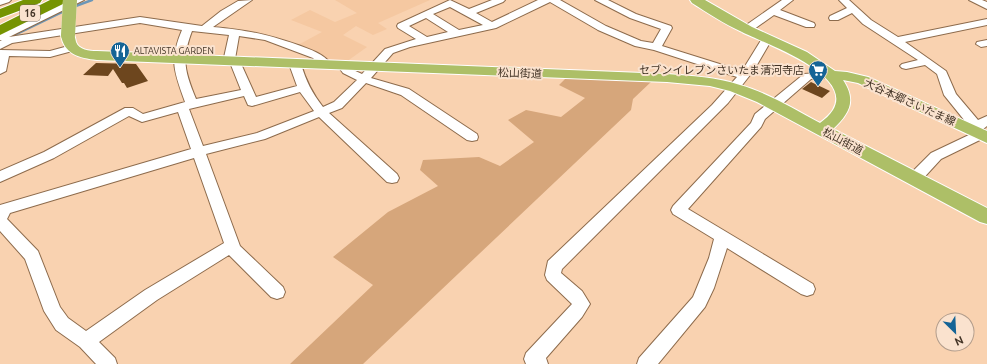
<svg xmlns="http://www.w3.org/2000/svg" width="987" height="364" font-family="Ubuntu,'Noto Sans JP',sans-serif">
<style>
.built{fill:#f5c8a1}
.green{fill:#d6a67b}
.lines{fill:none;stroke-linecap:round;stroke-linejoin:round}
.stream{stroke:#6c97b8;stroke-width:2.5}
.building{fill:#6d461e}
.minor-casing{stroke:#8d6b4c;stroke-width:2}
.major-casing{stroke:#fff;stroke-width:2}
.highway-casing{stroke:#fff;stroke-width:2}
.minor{fill:#fff;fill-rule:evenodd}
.major{fill:#adbf67;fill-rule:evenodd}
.highway{fill:#769402;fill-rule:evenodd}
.major-bridge-casing{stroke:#fff;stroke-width:14;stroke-linecap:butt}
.major-bridge{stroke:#adbf67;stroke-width:14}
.labels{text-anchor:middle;stroke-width:4;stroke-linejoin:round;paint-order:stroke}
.far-poi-label{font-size:9px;fill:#433426;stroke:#fae2ce;text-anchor:start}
.shield{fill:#fae2ce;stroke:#7a6858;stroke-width:1}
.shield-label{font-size:10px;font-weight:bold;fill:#433426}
.poi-label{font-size:11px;fill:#433426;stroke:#fae2ce;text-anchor:end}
.street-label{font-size:11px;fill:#433426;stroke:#fae2ce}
</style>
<rect width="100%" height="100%" fill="#f9d2b0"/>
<polygon class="built" points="335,0 430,0 378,23 387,29 373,35 356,26 343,35 367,47 346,62 328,61 298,45 322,32 291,20 310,10 335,22 357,13"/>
<polygon class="green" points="566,78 652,81 633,99 631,110 363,364 290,364 373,285 333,257 388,212 438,186 420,170 423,160 479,157 500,166 534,142 508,120 526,110 561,117 585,98 559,85"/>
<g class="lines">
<g class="stream">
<polyline points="73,7 92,0"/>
<polyline points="8,38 66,10"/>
</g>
</g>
<g class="building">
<polygon points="96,63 136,64 148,81 127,88 124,83 122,83 113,69 108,76 83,75"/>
<polygon points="811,82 830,91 822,98 802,89"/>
</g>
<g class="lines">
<g class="minor-casing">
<g id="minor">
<polygon points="0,0 11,0 9,2 0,5"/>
<path d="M71 0H84L9 37 140 17 202 26 221 11 238 1 252 0 213 27C246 30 266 34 298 45 311 50 323 53 332 65L330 67H322L313 58 265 40 239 36 235 59 242 60 244 62 242 66 256 97 297 86 289 64 295 61 301 64C306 81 312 93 323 107L334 102 357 80 343 73 337 65 339 63H347L351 69 362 74 385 49 416 39 398 28 397 26 398 24 450 0 469 9 492 0H505L503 2 476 13 492 22 538 0H560L606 26 641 41 653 43 661 29 630 18 595 0H608L636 14 671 26 672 28 662 46 742 71 763 37H771L772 39 754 70 728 103 562 269 561 273 582 291 590 304 582 317 546 358 548 364H526L524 359 526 353 572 304 547 280 545 275 548 261 712 105 737 77 654 50 635 46 598 30 550 2 496 28 410 47 393 53 371 78 409 89 477 134 478 137 477 140 472 141 467 140 401 95 366 83 342 108 329 113 397 174 399 178 397 182 392 183 387 182 319 117 265 139 206 154 240 246 283 287 285 292 283 297 277 299 271 297 229 255 157 300 99 342 115 358 117 364H96L80 347 56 330 44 311 25 259 0 231V205L191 149 178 112 142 122 129 116 54 158 0 182V171L44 152 125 108H133L143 114 185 102C174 71 169 61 182 30L140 23 12 43 0 49V41L2 40H0V33L37 15ZM450 7 483 25 459 30 433 14ZM426 18 448 32 427 37 409 26ZM192 31 229 35 223 62 225 64 231 65 241 90 196 99C185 72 181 60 192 31ZM300 92 314 111 257 133 203 146 189 109 244 96 248 105 252 106ZM194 158 224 243 145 290 86 331 68 318 60 307 38 251 7 219 10 213Z"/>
<polygon points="782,0 793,0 780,10 814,23 815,25 814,27 806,27 774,15 750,32 742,32 741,30 742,28"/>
<polygon points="839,0 849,0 871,20 898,37 987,19 987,25 905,42 946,71 956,94 978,120 987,116 987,126 982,130 987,133 986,137 941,159 919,183 914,184 909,183 907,179 909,175 931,153 971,134 968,133 966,130 969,126 944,95 937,74 925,65 906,69 902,68 900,66 902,64 918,60 863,24 852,13 838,20 830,20 829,18 830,16 847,8"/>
<polygon points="969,0 982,0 987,2 987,9"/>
<polygon points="987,40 987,46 981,47 976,44 977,42"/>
<polygon points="72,45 76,46 77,48 76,50 50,57 9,56 6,71 0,74 0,50 50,51"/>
<polygon points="831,72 835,73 837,75 835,77 811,79 765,119 761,127 688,209 813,284 815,289 813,294 807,296 801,294 727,248 714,288 705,307 658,364 637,364 639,358 693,297 709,258 714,239 673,214 671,210 673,206 751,123 755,114 804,74"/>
</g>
</g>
<g class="major-casing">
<path id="major" d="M690 0H705L752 27 807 52 835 71 847 72 868 77 987 131V143L858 83 843 80C857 101 849 114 833 129L987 208V224L980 222 757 102 730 91 710 86 667 82 97 60C79 58 64 54 61 35L63 32H73C75 36 75 38 76 42 79 50 89 51 97 51L667 74C692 76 716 77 740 85 768 93 794 109 820 123 825 119 830 115 833 110 855 74 763 43 742 32 724 24 708 13 692 3Z"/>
</g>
<g class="highway-casing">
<g id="highway">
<polygon points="23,0 42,0 40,3 0,18 0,9"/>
<polygon points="50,0 67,0 65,3 0,35 0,25"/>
</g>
</g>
<use href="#minor" class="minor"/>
<use href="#major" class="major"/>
<use href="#highway" class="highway"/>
<g class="major-bridge-casing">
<polyline id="major-bridge" points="68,35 70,0"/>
</g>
<use href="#major-bridge" class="major-bridge"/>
</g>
<defs>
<g id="restaurant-pin" transform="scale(1)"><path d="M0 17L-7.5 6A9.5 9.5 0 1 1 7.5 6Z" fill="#156496" stroke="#fae2ce"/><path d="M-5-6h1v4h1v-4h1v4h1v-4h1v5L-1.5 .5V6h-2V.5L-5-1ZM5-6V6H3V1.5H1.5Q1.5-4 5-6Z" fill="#fff"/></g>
<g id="supermarket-pin" transform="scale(1)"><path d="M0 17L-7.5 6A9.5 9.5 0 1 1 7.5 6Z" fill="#156496" stroke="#fae2ce"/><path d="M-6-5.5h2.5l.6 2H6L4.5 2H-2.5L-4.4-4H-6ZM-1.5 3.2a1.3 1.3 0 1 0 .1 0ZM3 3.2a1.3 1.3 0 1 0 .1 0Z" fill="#fff"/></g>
</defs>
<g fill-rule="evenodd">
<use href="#restaurant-pin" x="120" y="51"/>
<use href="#supermarket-pin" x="818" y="70"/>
</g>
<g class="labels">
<g class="far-poi-label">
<text x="134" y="54">ALTAVISTA GARDEN</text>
</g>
<rect class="shield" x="20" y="5" width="20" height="16" rx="3"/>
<g class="shield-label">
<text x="30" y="17">16</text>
</g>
<g class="poi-label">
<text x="804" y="74">セブンイレブンさいたま清河寺店</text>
</g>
<g class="street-label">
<text transform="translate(520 73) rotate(2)" y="4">松山街道</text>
<text transform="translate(910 102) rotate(24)" y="4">大谷本郷さいたま線</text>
<text transform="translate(843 141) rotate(28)" y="4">松山街道</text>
</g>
</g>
<g transform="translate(955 332) rotate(156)"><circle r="19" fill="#fae2ce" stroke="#b19c8b"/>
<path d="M0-3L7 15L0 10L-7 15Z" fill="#156496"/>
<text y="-6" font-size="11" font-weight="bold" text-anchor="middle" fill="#433426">N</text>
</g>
</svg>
